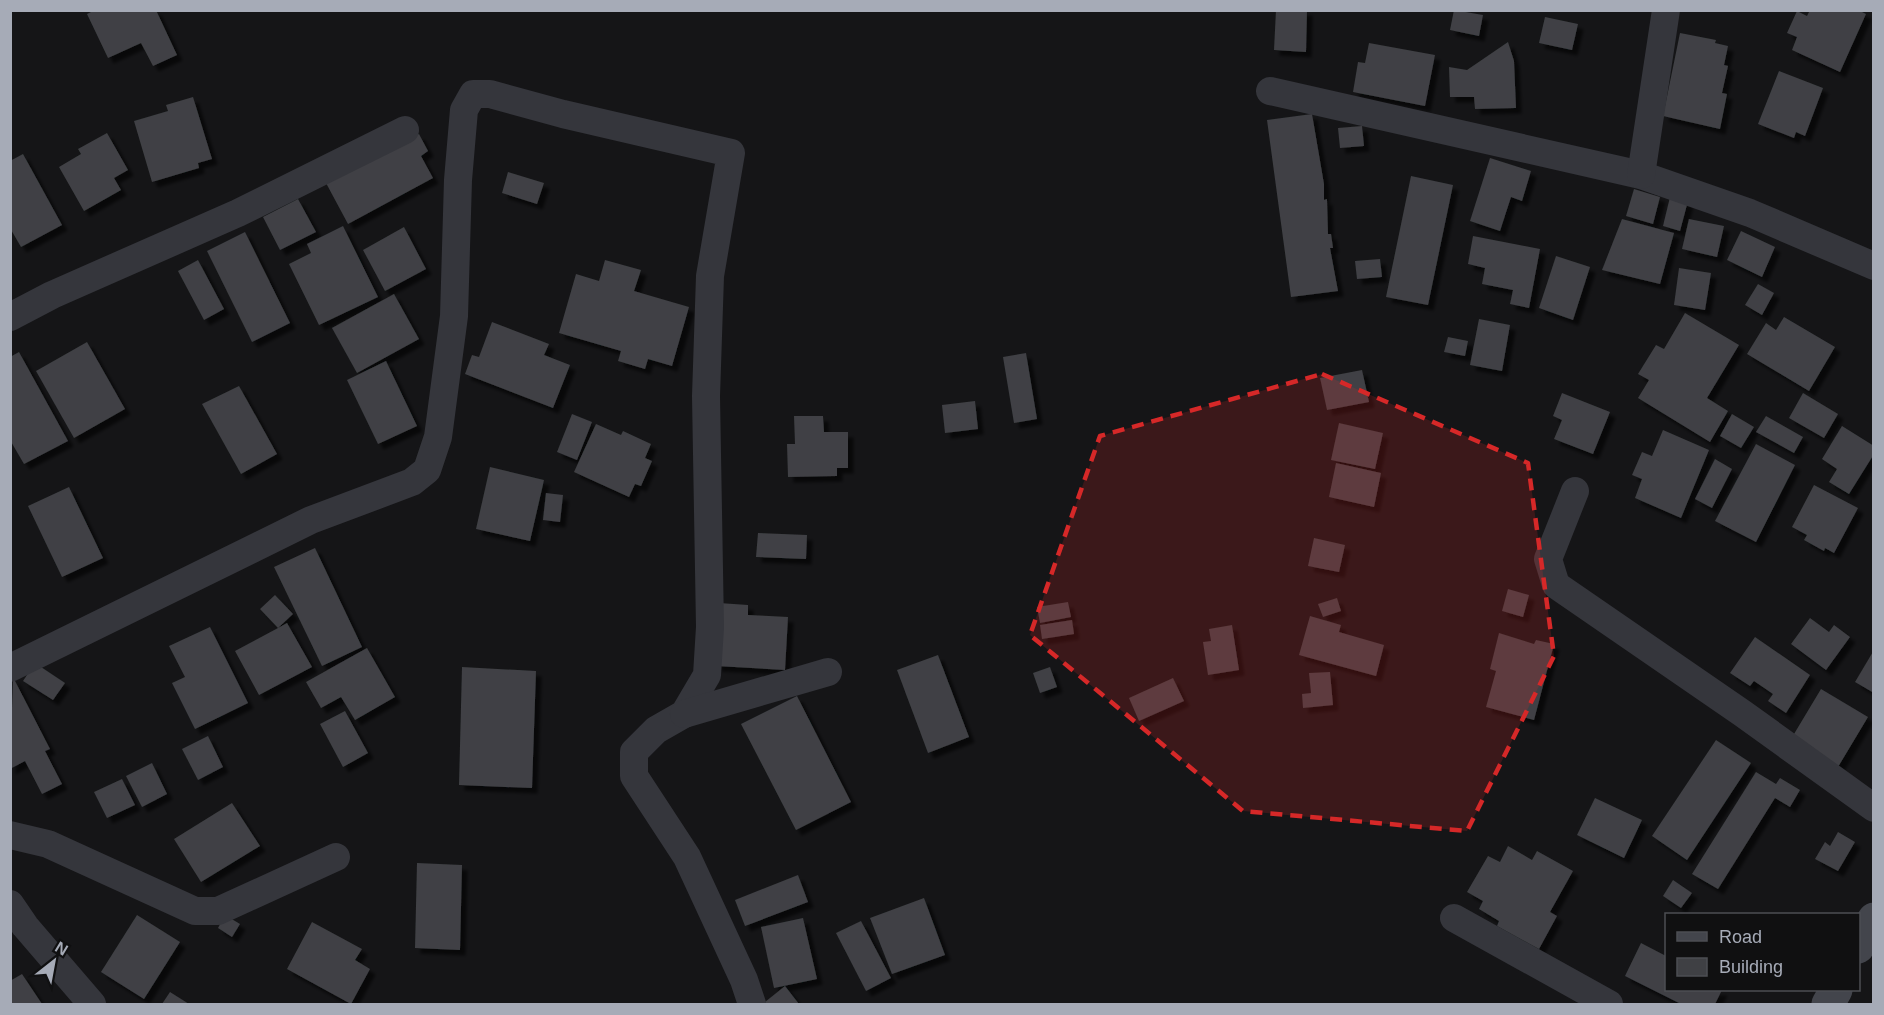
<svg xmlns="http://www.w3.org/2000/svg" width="1884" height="1015" font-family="Helvetica,sans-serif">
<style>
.building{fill:#3f4044;filter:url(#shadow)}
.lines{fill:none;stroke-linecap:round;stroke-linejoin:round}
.minor{stroke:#35363c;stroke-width:28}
.secondary{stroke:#43454c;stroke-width:33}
.marked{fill:#d62828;fill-opacity:0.2;stroke:#d62828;stroke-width:4.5;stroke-dasharray:12 8;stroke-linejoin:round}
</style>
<defs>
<filter id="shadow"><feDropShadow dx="5.5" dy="5.5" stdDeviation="1.5" flood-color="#0009"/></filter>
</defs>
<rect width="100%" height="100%" fill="#151517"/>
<g class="building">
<polygon points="95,10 156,10 177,55 153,66 141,43 108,58 87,14"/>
<polygon points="1276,10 1307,10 1306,52 1274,50"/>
<polygon points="1454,10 1483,15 1479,36 1450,30"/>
<polygon points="1810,10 1858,10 1866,14 1840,72 1792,50 1797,37 1787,33 1797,11 1807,16"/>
<polygon points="1545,17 1578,24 1572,50 1539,43"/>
<polygon points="1680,33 1716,40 1715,43 1728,46 1724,65 1728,66 1722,93 1727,94 1720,129 1663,116"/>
<polygon points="1508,42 1514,61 1516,108 1475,109 1474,97 1450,97 1449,67 1467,70"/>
<polygon points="1369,43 1435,55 1425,106 1353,92 1358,62 1365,63"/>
<polygon points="1779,71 1823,88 1805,136 1796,132 1794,138 1758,124"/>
<polygon points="193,97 212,159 198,163 199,168 152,182 134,121 168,111 166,105"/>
<polygon points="1312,114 1324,184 1324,200 1327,199 1328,234 1331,234 1333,248 1330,248 1338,291 1291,297 1267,120"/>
<polygon points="1362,126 1364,146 1340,148 1338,128"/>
<polygon points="107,133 128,170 114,178 121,190 84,211 59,167 81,154 78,149"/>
<polygon points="419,134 428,151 421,156 433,178 348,224 326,183"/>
<polygon points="23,154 62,225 21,247 10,228 10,161"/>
<polygon points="1490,158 1531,171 1522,201 1511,197 1500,231 1470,221"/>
<polygon points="508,172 544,183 537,204 502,193"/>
<polygon points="1411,176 1453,185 1428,305 1386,297"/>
<polygon points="1634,189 1660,197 1653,224 1626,216"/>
<polygon points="1670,197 1688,201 1680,231 1663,226"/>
<polygon points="298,199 316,232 280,250 263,217"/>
<polygon points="1622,219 1674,233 1660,284 1602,270"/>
<polygon points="1689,219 1724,226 1717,257 1682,249"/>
<polygon points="343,226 378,297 319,325 289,264 311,253 307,244"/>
<polygon points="404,227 426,269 385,291 363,250"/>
<polygon points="1741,231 1775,247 1762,277 1727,260"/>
<polygon points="245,232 290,323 252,342 207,251"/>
<polygon points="1473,236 1540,249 1529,308 1510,304 1513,290 1482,284 1485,268 1468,264"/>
<polygon points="1556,256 1590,267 1573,320 1539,308"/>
<polygon points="1380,259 1382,277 1357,279 1355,261"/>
<polygon points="198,260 224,309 204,320 178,271"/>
<polygon points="605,260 641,270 634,291 689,307 672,366 648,359 645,369 618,361 621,351 559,333 576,274 599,281"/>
<polygon points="1679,268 1711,273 1705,310 1674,305"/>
<polygon points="1758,284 1774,293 1762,315 1745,305"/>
<polygon points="394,294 419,339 357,373 332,328"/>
<polygon points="1685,313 1739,345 1707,398 1728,411 1710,442 1638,398 1649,380 1638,374 1656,345 1664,349"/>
<polygon points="1784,317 1835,347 1809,391 1747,354 1766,323 1776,330"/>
<polygon points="1479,319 1510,325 1502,371 1470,365"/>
<polygon points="492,322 549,344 544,355 570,365 553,408 465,374 472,355 479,357"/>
<polygon points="1448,337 1468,341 1465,356 1444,352"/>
<polygon points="87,342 125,409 74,438 36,371"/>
<polygon points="19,352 68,441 24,464 10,440 10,357"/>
<polygon points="1026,353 1037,419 1014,423 1003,357"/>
<polygon points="386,361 417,426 378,444 347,380"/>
<polygon points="1362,370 1369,402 1327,410 1320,378"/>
<polygon points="239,386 277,454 241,474 202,404"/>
<polygon points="1562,393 1610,412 1593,454 1554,439 1562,420 1553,416"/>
<polygon points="1803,393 1838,414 1824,438 1789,418"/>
<polygon points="975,401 978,429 945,433 942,405"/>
<polygon points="572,414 592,422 577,460 557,452"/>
<polygon points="1732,414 1754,427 1741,448 1720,436"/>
<polygon points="794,416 823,416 824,432 848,432 848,468 837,468 837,476 788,477 787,444 795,444"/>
<polygon points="1766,416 1803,437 1794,453 1756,432"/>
<polygon points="1339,423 1383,433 1375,469 1331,460"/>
<polygon points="596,424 621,435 623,431 651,444 645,458 652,461 641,486 635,484 629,497 574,472"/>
<polygon points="1842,426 1874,446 1874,454 1849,494 1829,482 1837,469 1822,459"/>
<polygon points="1663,430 1709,450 1681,518 1635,498 1642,479 1632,475 1642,452 1652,456"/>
<polygon points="1756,444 1795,465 1756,542 1715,521"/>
<polygon points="1715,459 1732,469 1712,508 1695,499"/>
<polygon points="1336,463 1381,473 1374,507 1329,497"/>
<polygon points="490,467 544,480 530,541 476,529"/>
<polygon points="1814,485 1858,508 1834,553 1825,548 1824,551 1804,540 1807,535 1792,527"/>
<polygon points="69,487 103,558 62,577 28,506"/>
<polygon points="546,493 563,495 560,522 543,520"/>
<polygon points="758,533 807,535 806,559 756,557"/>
<polygon points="1314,538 1345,545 1339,572 1308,566"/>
<polygon points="315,548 362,647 322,666 274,567"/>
<polygon points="1508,589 1529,595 1523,617 1502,611"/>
<polygon points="275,595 293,614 278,628 287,623 312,667 259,695 235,651 278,628 260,609"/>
<polygon points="1337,598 1341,611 1323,617 1318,604"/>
<polygon points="1068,602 1071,617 1040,623 1037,607"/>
<polygon points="719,603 748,605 748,615 788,617 785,670 716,666"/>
<polygon points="1310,616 1341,625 1339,632 1384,645 1376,676 1299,655"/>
<polygon points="1810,618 1829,632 1834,625 1850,637 1826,670 1791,644"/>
<polygon points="1072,620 1074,634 1042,639 1040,625"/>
<polygon points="1232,625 1239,670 1208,675 1203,642 1211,641 1209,629"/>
<polygon points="210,627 248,703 195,729 172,683 185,677 169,646"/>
<polygon points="1499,633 1534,644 1536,640 1554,644 1534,720 1486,707 1496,671 1490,669"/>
<polygon points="1755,637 1810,675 1786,713 1768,701 1773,694 1754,681 1750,686 1730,673"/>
<polygon points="367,648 395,697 355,720 341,697 321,708 306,682"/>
<polygon points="1874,650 1874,693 1855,682"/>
<polygon points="938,655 969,737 928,753 897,670"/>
<polygon points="35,663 65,683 53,700 23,681"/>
<polygon points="462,667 536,671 532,788 459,785"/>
<polygon points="1050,667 1057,687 1040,693 1033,673"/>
<polygon points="1330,672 1333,705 1303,708 1302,694 1311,693 1309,673"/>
<polygon points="13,677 50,749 45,751 62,784 42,794 25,761 10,769"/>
<polygon points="1173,678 1184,701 1139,721 1129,698"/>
<polygon points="1821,689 1868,717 1838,767 1791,739"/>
<polygon points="797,696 851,802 796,830 741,724"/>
<polygon points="345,711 368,753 343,767 320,724"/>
<polygon points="208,736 223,767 198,780 182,749"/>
<polygon points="1716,740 1751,763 1687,860 1652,836"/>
<polygon points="152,763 167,794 142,807 126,776"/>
<polygon points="1756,772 1776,784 1780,778 1800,790 1790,807 1775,798 1718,889 1692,874"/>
<polygon points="122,779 135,805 107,818 94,792"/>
<polygon points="1595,798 1642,820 1624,858 1577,835"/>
<polygon points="232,803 260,846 201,882 174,839"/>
<polygon points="1838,832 1855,842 1838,871 1815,859 1825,842 1830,846"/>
<polygon points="1508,846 1532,860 1537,851 1573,871 1550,912 1557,916 1539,949 1497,926 1499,921 1479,909 1483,901 1467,892 1488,856 1500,862"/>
<polygon points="417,863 462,865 460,950 415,948"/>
<polygon points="798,875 808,902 745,926 735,900"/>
<polygon points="1673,880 1692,893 1681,908 1663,896"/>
<polygon points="924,898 945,955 892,974 870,918"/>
<polygon points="137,915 180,942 144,999 101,972"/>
<polygon points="225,915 240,924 232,937 218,928"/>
<polygon points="803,918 817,979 774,988 761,927"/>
<polygon points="861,921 891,978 866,991 836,933"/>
<polygon points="312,922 362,949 355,960 370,969 351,1004 287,969"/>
<polygon points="1641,943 1666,956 1666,990 1722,990 1715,1004 1681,1004 1625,976"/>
<polygon points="22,974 42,1004 10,1004 10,981"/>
<polygon points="785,986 799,1004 767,1004 765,1002"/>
<polygon points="170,992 189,1004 162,1004"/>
</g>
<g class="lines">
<g class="minor">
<polyline points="1270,91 1641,175 1750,213 1874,266"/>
<polyline points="1641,175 1666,10"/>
<polyline points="10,317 52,295 238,213 405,130"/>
<polyline points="1575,491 1548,559 1556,585 1742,713 1874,808"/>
<polyline points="10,668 311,520 412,482 427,470 438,437 454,316 458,180 464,110 473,94 490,94 563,114 731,153 710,276 706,396 710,627 707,675 684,714 656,730 634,752 634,776 687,857 744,980 752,1004"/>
<polyline points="684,714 828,672"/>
<polyline points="10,835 48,844 195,911 218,911 336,857"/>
<polyline points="10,904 25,926 92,1004"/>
<polyline points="1454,918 1609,1004"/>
</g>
<g class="secondary">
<polyline points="1858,947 1874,919"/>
<polyline points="1828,1004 1836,990"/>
</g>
</g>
<path class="marked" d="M1322 374 1528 463 1554 656 1467 831 1243 811 1030 635 1100 436Z"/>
<rect width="1884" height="1015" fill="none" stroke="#a6abb7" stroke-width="24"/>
<rect x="1665" y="913" width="195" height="78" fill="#101011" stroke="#4c4e53" stroke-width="1.5"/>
<rect x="1677" y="932" width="30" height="9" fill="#43454c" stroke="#4c4e53" stroke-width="1.5"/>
<text x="1719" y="943" font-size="18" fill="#a6abb7">Road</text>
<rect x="1677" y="958" width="30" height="18" fill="#3f4044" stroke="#4c4e53" stroke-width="1.5"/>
<text x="1719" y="973" font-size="18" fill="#a6abb7">Building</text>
<g transform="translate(54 961) rotate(31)" stroke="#101011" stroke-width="4.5" paint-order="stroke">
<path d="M0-4.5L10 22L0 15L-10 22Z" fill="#a6abb7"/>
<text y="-9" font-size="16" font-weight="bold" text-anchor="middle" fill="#a6abb7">N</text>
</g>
</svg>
